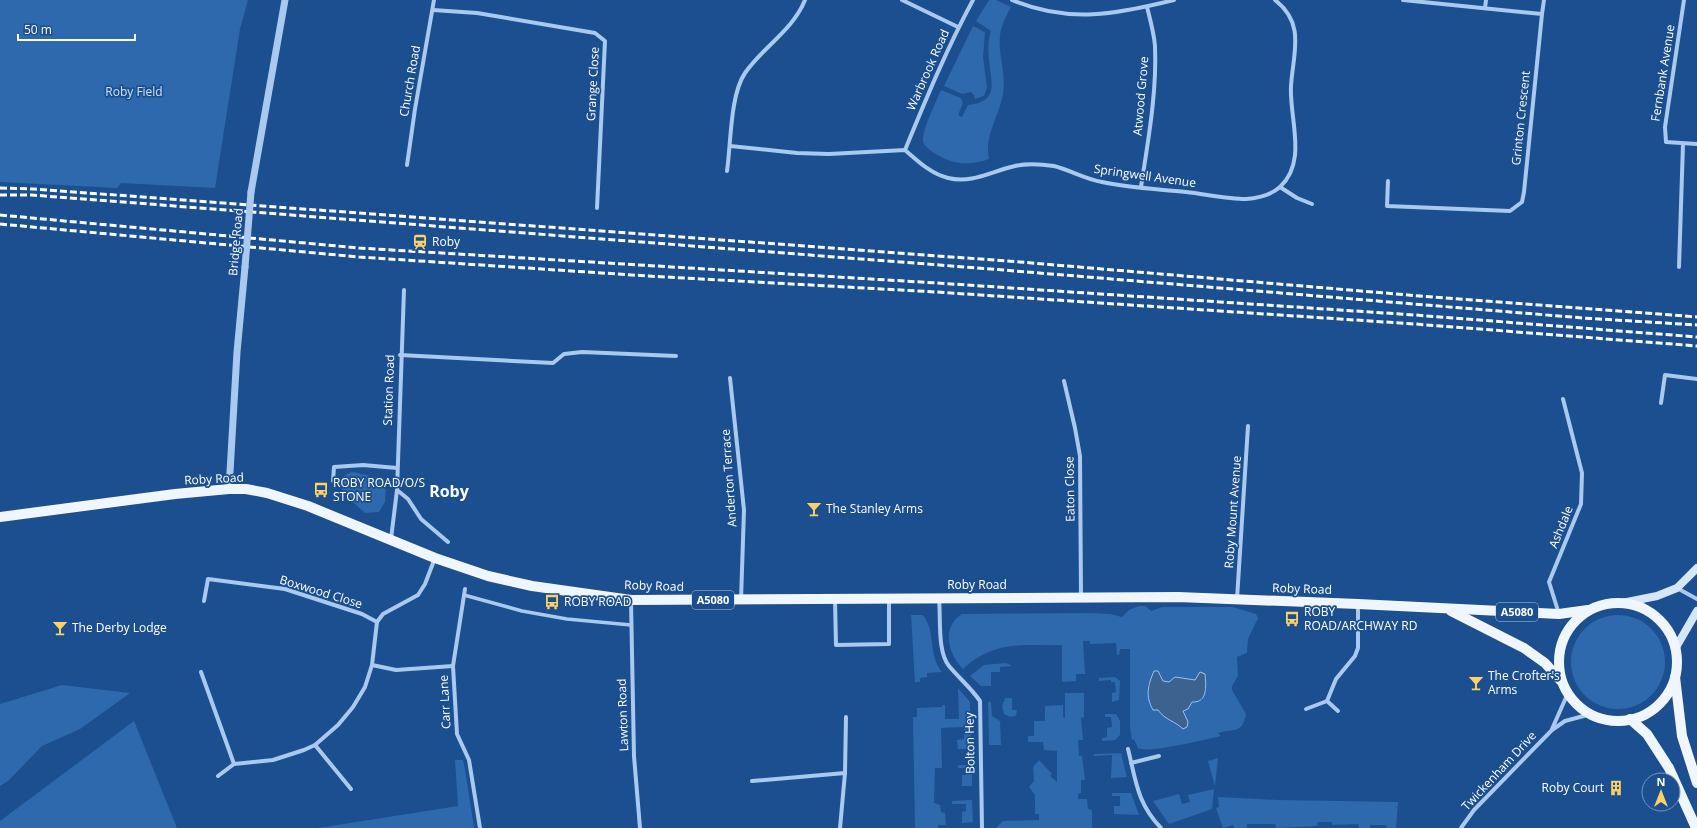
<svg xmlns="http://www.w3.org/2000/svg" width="1697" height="828" font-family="'Open Sans',sans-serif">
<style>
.green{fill:#2e69ad;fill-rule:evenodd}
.water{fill:#3c6290;stroke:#9cc4f0}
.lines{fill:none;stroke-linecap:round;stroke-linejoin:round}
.pedestrian{stroke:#a9c9ee;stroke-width:3.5}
.minor{stroke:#a9c9ee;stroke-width:4}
.tertiary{stroke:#a9c9ee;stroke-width:7}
.secondary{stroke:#d6e6fa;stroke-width:8}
.primary{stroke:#f0f6ff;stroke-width:10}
.rail{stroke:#fff;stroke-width:3;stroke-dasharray:7 3;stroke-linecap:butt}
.tertiary-bridge{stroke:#a9c9ee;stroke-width:7}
.labels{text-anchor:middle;stroke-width:3.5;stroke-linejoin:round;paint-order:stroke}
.shield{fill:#1b4f8f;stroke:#bbcadd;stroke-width:1}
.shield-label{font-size:11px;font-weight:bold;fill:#fff}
.street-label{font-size:12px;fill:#fff;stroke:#1b4f8f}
.park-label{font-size:12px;fill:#cfe3fa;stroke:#1b4f8f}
.poi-label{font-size:12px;fill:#fff;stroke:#1b4f8f;text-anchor:start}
.district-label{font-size:16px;font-weight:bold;fill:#fff;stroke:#1b4f8f}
</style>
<rect width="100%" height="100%" fill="#1b4f8f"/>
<g class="green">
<polygon points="0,0 248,0 240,29 215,188 121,183 117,188 0,182"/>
<path d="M989 0H996L1011 7C1007 14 1003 22 1001 30 996 51 1007 73 1003 94 999 117 984 135 989 159 967 167 949 164 930 150 927 147 923 145 923 140 923 128 936 102 941 90L961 98 963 103 958 115 962 117 968 105C1000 102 991 82 989 59 988 49 988 40 991 31L976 21Z"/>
<polygon points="973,26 985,32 983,57 987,88 984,96 975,99 974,95 971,92 962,94 944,86"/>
<path d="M353 472 383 479 386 481 385 502 379 512 365 513 342 492 343 486 338 485C341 477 345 474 353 472Z"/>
<path d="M1139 606H1145L1151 611 1162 607H1233L1256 614 1258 618 1248 639 1247 653 1237 657 1238 676 1232 686V690L1246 714C1242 734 1235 728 1218 733L1221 736C1207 739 1147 754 1138 748L1134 739 1132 740 1130 728V649H1120L1119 655H1117L1116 643 1090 644V641H1083L1085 674H1076V681L1062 682V645C1021 646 995 640 963 669 948 654 941 627 962 614L1091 613 1110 614 1122 617 1129 610ZM1158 671 1163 681 1169 682 1175 677 1195 680 1199 676 1205 674 1206 690 1202 700 1192 702 1183 711 1188 722 1171 721 1150 705 1148 686 1154 672Z"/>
<circle cx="1618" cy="662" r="47"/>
<path d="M911 615H923C937 634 927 653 942 672L927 673V677L920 678V682H915Z"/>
<polygon points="1006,663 1012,666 1000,667 1000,672 991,672 991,686 981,686 970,676 984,665"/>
<polygon points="1115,677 1120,681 1119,700 1112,702 1112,693 1116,692 1115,682 1111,682 1111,680 1099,681 1099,678"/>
<polygon points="62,685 130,693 80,729 42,746 8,781 0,786 0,704"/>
<polygon points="958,688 970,702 971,749 958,749 957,740 964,739 964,727 941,728 942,768 935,768 934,803 940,805 941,812 945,813 946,825 938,825 938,828 915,828 913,717 917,717 917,708 942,707 942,705 945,705 945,719 959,719"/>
<polygon points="1065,693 1084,693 1084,717 1081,718 1083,740 1078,740 1079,756 1082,756 1085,780 1081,780 1081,793 1078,794 1078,799 1087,799 1088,809 1092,810 1092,828 996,828 1003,821 1039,820 1039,814 1035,814 1035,795 1029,787 1034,781 1033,767 1039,760 1052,774 1050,776 1057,782 1057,751 1044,750 1043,742 1028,742 1028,736 1034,736 1034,721 1045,721 1045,706 1063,705 1063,717 1065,718"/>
<polygon points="1005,698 1012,698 1012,710 1017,710 1016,716 1010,717 1004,714 1002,706"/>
<polygon points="988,702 991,702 992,716 1000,721 1001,745 989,745"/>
<polygon points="1105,714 1116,714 1120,721 1120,735 1115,740 1102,741 1102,738 1107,737 1107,728 1112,727 1111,717 1105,717"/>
<polygon points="134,721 177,828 0,828 0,821"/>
<polygon points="1121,753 1127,777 1111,778 1112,755 1094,756 1094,754"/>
<polygon points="1218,758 1215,786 1208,761"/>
<polygon points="455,760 463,760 465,769 474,828 318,828 458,806"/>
<polygon points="958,765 972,765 972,786 962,786 962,775 967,775 966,768 958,768"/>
<polygon points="1214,789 1212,809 1169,824 1153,801 1179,794 1182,804 1190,802 1188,795"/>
<polygon points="1112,793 1131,793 1139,815 1114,814 1114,806 1120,806 1120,796 1112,796"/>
<polygon points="1218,797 1279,800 1398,802 1396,828 1387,828 1386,825 1370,825 1370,828 1359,828 1358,824 1332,825 1332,822 1318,822 1317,826 1276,828 1275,824 1247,824 1247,828 1234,828 1233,825 1223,828 1216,808 1219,807"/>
<polygon points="972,800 973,822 962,823 962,812 966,811 966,804 952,804 952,801"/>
</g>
<path class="water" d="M1154 671H1158L1163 681 1169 682 1175 677 1195 680 1200 672 1205 674C1206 686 1208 703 1192 702L1188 709 1183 711 1188 722 1187 727 1183 729C1175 721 1165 720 1158 710H1153C1145 696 1148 685 1154 671Z"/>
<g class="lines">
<polyline class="pedestrian" points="464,595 522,611 567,619 631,625"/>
<g class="minor">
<polyline points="902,0 958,27"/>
<path d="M1012 0C1069 24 1117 14 1174 0"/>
<polyline points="1684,0 1665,127 1666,142 1697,144"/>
<polyline points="1485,8 1486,0"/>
<polyline points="433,10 477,13 595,33 605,41 597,208"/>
<polyline points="1542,14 1544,0"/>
<path d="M730 146 797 153 829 154 905 150C918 161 931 174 948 178 972 184 992 171 1015 166 1028 163 1040 164 1054 166 1070 170 1085 179 1102 182 1129 188 1159 189 1186 192 1205 194 1227 199 1246 199 1258 198 1271 195 1280 187 1308 161 1289 118 1291 86 1293 53 1306 24 1275 0"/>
<path d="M905 150C926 99 947 48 973 0"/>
<polyline points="407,165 415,109 434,0"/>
<path d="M727 171C731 144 730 95 745 73 763 47 793 30 805 0"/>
<polyline points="1388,181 1387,206 1510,211 1522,202 1524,192 1542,14 1403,0"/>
<path d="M1141 187C1148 141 1157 93 1155 46 1154 33 1150 19 1147 7"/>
<polyline points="1280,187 1297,198 1312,204"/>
<polyline points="1679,267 1683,144"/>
<polyline points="400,355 553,363 564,354 582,352 676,356"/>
<polyline points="730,378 744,510 741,600"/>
<polyline points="1064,381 1075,428 1080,456 1081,597"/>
<polyline points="1661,403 1665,375 1697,379"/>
<polyline points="333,481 334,467 363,465 397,468"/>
<polyline points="397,490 408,499 421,519 448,542"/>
<polyline points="391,539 397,490 404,290"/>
<polyline points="1677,588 1697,599"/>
<polyline points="465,589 453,666 457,734 469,760 480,828"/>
<path d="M939 599C941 618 937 651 949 666 959 678 971 688 980 701L982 828"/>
<polyline points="1237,599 1248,426"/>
<polyline points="835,600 836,645 889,644 889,600"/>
<polyline points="204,601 208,579 285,589 362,614 377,622"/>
<polyline points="631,601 634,756 640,828"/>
<polyline points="1559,614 1549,582 1581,504 1582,473 1563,399"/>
<polyline points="372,665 396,670 453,666"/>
<polyline points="201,672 234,764"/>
<polyline points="1327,701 1336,679 1355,656 1358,648 1358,604"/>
<polyline points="1306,709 1327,701 1338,711"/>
<polyline points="1552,729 1568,693"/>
<polyline points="315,745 351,789"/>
<path d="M1128 749C1136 781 1137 803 1161 828"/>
<polyline points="1131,763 1159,756"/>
<polyline points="218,776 234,764 273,760 304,750 315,745 338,725 353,707 365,687 372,665 377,622 383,614 418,595 425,584 435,558"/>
<polyline points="752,781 845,773"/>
<polyline points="840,828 845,773 846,717"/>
<polyline points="1461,828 1474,810 1552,730 1565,721 1591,714"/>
</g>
<g class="tertiary">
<polyline points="251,192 285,0"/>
<polyline points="229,489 237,352 245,267"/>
</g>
<g class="secondary">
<polyline points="1622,603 1657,596 1677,588 1697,568"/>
<polyline points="1675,649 1697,611"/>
</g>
<g class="primary">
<polyline points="0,517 175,494 229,489 246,489 267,493 308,506 435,558 488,576 532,586 631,600 1178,597 1358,604 1559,614 1588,610"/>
<circle cx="1618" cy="662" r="59"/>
<polyline points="1451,611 1524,648 1545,663 1561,681"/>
<polyline points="1675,677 1682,736 1697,783"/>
<polyline points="1630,719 1647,734 1669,768 1696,828"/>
</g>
<g class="rail">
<polyline points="0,188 34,189 1020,262 1420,296 1697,317"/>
<polyline points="0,195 32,195 991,269 1583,318 1697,325"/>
<polyline points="0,215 359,248 937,283 1415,315 1697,337"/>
<polyline points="0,224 359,257 648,276 936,292 1415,324 1697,346"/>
</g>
<polyline class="tertiary-bridge" points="245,267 251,192"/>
</g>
<defs>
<g id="station-bare" transform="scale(1.2)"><path d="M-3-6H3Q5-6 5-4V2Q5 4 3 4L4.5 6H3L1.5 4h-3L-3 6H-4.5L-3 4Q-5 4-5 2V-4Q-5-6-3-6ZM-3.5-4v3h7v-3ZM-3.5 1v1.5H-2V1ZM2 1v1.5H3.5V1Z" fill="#ffd166" stroke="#1b4f8f" stroke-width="2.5" paint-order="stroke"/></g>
<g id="bus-bare" transform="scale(1.2)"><path d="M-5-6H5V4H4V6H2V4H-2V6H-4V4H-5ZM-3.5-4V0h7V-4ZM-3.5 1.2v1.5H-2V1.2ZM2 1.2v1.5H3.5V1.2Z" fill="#ffd166" stroke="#1b4f8f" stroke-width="2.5" paint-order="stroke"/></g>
<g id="bar-bare" transform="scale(1.2)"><path d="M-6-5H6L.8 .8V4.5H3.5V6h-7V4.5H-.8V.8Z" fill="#ffd166" stroke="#1b4f8f" stroke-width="2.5" paint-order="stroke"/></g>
<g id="building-bare" transform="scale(1.2)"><path d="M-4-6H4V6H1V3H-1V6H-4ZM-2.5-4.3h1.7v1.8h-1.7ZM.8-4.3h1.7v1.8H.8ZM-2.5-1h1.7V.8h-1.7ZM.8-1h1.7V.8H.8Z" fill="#ffd166" stroke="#1b4f8f" stroke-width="2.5" paint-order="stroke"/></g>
</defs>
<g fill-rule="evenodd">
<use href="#station-bare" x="420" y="242"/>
<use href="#bus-bare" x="321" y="490"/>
<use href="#bar-bare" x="814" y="509"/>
<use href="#bus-bare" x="552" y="602"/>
<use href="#bus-bare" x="1292" y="619"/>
<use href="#bar-bare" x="60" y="628"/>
<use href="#bar-bare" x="1476" y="683"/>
<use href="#building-bare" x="1616" y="788"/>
</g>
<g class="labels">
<g class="shield">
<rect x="692" y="591" width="42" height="18" rx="3"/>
<rect x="1496" y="603" width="42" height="18" rx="3"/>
</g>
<g class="shield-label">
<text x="713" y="604">A5080</text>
<text x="1517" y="616">A5080</text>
</g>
<g class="street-label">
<text transform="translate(928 70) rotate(-66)" y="4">Warbrook Road</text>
<text transform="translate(1663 73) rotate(-81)" y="4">Fernbank Avenue</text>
<text transform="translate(410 81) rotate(-80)" y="4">Church Road</text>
<text transform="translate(593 84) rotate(-87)" y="4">Grange Close</text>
<text transform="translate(1141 96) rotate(-85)" y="4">Atwood Grove</text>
<text transform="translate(1521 118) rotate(-84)" y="4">Grinton Crescent</text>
<text transform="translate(1145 176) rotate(8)" y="4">Springwell Avenue</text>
<text transform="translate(236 242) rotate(-85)" y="4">Bridge Road</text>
<text transform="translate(389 390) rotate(-88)" y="4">Station Road</text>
<text transform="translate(729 478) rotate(-94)" y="4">Anderton Terrace</text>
<text transform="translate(214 479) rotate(-3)" y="4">Roby Road</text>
<text transform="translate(1070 489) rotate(-91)" y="4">Eaton Close</text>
<text transform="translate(1233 512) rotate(-86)" y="4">Roby Mount Avenue</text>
<text transform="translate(1561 527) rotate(-68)" y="4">Ashdale</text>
<text x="977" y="589">Roby Road</text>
<text transform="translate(654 586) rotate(2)" y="4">Roby Road</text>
<text transform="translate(1302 589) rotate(2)" y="4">Roby Road</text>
<text transform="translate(321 592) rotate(17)" y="4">Boxwood Close</text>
<text transform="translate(445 702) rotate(-93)" y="4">Carr Lane</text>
<text transform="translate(623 715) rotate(-92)" y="4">Lawton Road</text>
<text transform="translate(970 743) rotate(-91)" y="4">Bolton Hey</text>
<text transform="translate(1499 771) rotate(-47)" y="4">Twickenham Drive</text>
</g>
<g class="park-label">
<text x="134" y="96">Roby Field</text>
</g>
<g class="poi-label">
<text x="432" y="246">Roby</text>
<text x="333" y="487">ROBY ROAD/O/S<tspan x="333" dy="14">STONE</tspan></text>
<text x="826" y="513">The Stanley Arms</text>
<text x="564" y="606">ROBY ROAD</text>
<text x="1304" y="616">ROBY<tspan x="1304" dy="14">ROAD/ARCHWAY RD</tspan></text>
<text x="72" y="632">The Derby Lodge</text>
<text x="1488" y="680">The Crofter's<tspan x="1488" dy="14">Arms</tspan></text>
<text x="1604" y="792" text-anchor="end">Roby Court</text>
</g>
<g class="district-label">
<text x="449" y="497">Roby</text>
</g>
</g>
<g transform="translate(1661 792)"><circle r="19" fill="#1b4f8f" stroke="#7695bc"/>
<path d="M0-3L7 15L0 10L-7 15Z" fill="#ffd166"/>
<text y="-6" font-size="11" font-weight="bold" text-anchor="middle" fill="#ffffff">N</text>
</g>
<path d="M18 34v6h117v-6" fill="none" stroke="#ffffff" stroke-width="2"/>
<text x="24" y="34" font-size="12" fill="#ffffff" stroke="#1b4f8f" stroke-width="3" paint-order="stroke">50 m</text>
</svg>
